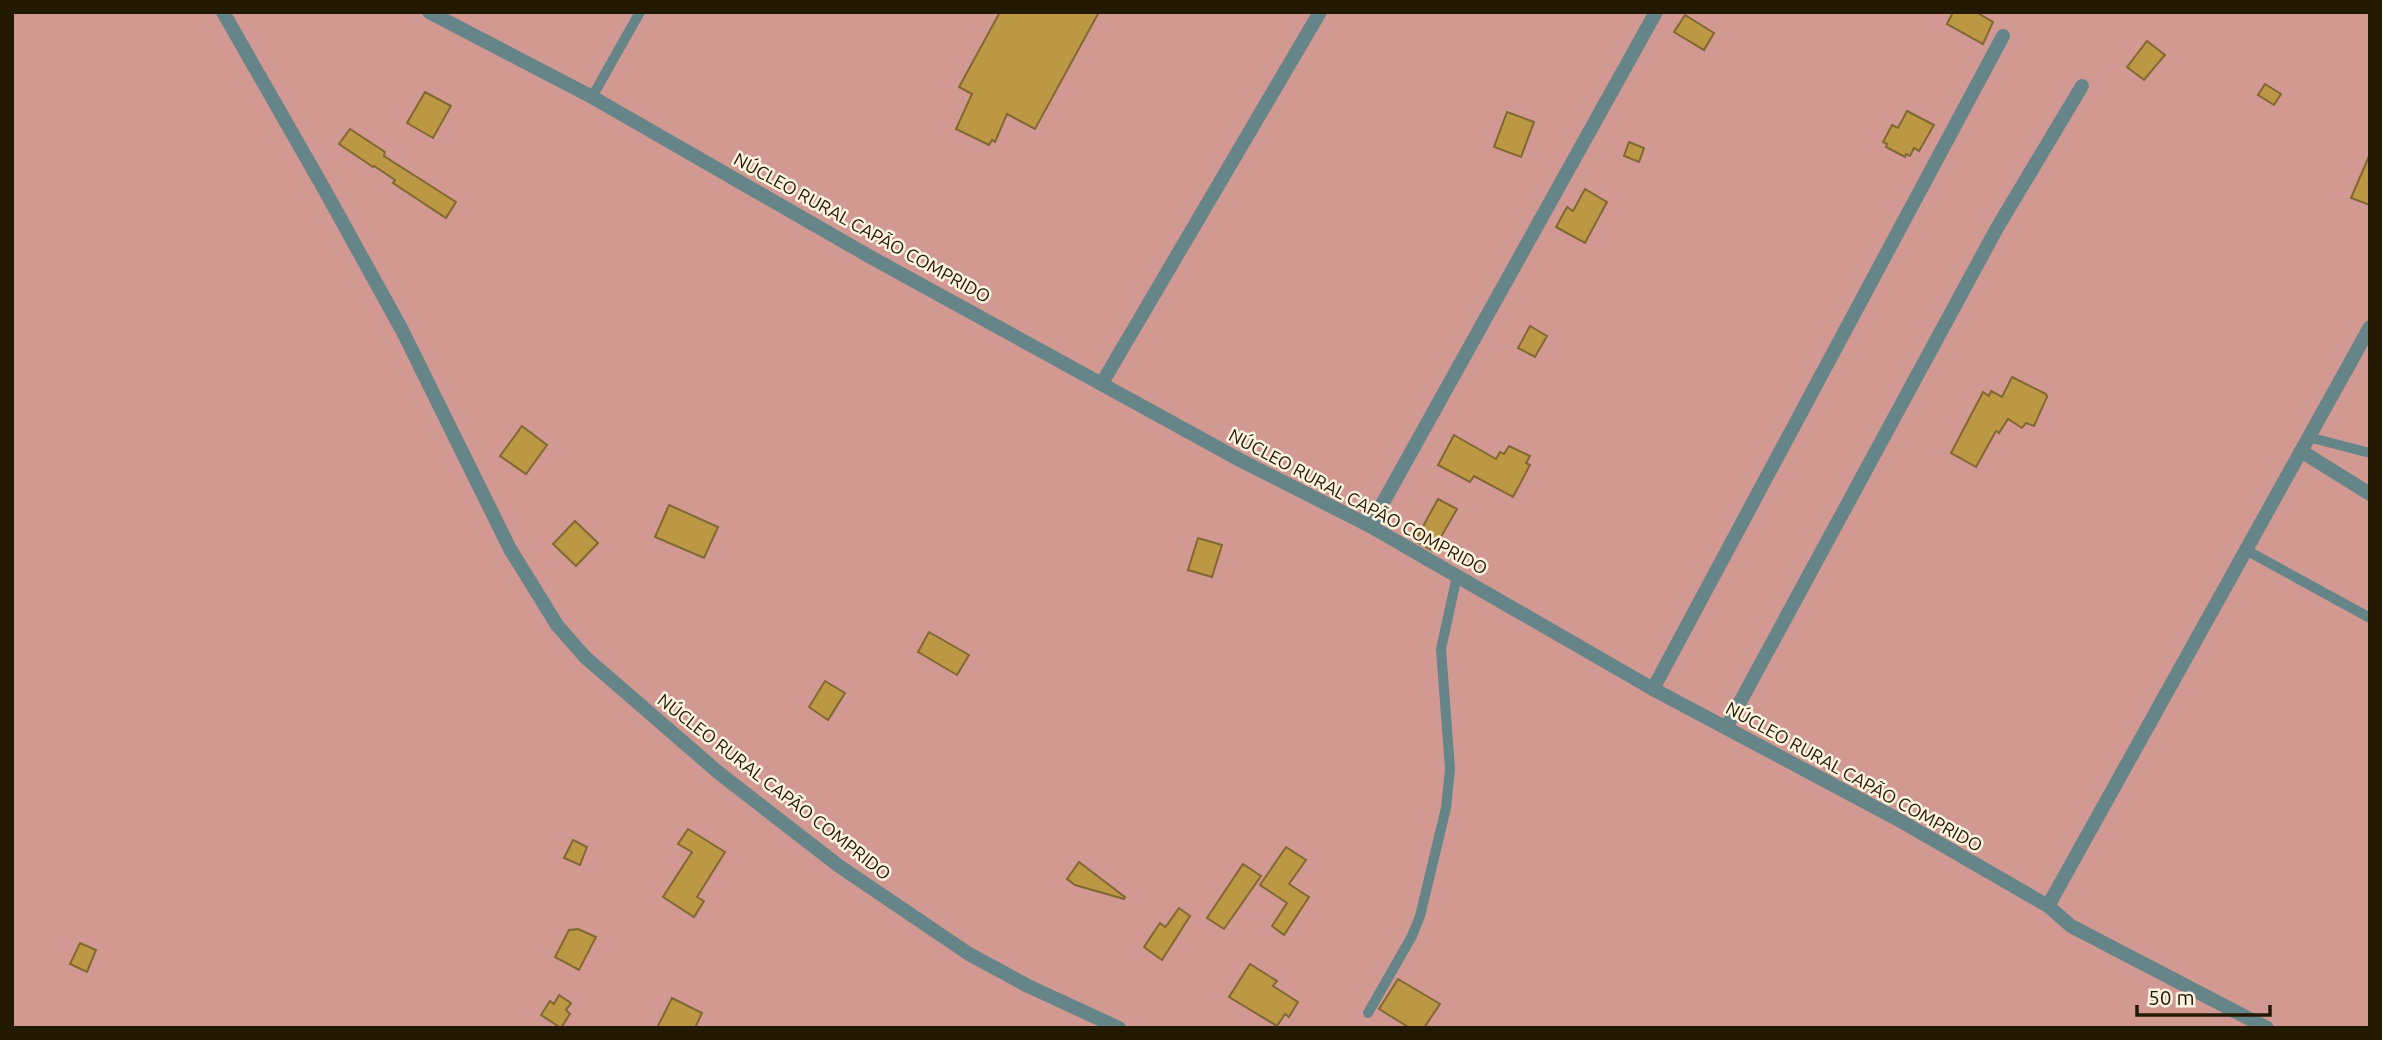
<svg xmlns="http://www.w3.org/2000/svg" width="2382" height="1040" font-family="Ubuntu,sans-serif">
<style>
.green{fill:#d29993}
.building{fill:#bc9845;stroke:#816832;stroke-width:2}
.lines{fill:none;stroke-linecap:round;stroke-linejoin:round}
.service{stroke:#668589;stroke-width:10}
.minor{stroke:#668589;stroke-width:14}
.labels{text-anchor:middle;stroke-width:5;stroke-linejoin:round;paint-order:stroke}
.street-label{font-size:18px;fill:#231903;stroke:#fef3dd}
</style>
<rect width="100%" height="100%" fill="#ebd098"/>
<rect class="green" x="12" y="12" width="2358" height="1016"/>
<g class="building">
<polygon points="1000,12 1099,12 1035,129 1007,114 995,142 992,140 989,145 956,129 972,94 959,87"/>
<polygon points="1953,12 1976,12 1993,22 1983,44 1947,24"/>
<polygon points="1685,15 1714,33 1704,50 1674,32"/>
<polygon points="2147,41 2165,55 2144,80 2127,67"/>
<polygon points="2265,84 2281,94 2274,105 2258,95"/>
<polygon points="425,92 451,106 433,138 407,123"/>
<polygon points="1907,111 1934,125 1919,151 1914,148 1910,156 1906,154 1905,157 1886,147 1887,144 1883,142 1892,125 1898,128"/>
<polygon points="1507,112 1534,122 1521,157 1494,147"/>
<polygon points="350,129 385,152 384,156 456,202 446,218 393,183 395,180 374,166 373,167 339,144"/>
<polygon points="1629,142 1644,148 1639,162 1624,156"/>
<polygon points="2370,154 2370,205 2351,198"/>
<polygon points="1585,189 1607,202 1585,243 1556,227 1567,207 1573,211"/>
<polygon points="1530,326 1547,336 1535,357 1518,348"/>
<polygon points="2012,377 2046,394 2047,397 2034,426 2026,423 2022,428 2008,419 1999,433 1996,431 1976,467 1951,453 1983,392 1989,396 1991,391 2002,397"/>
<polygon points="522,426 547,445 526,474 500,456"/>
<polygon points="1454,435 1496,459 1500,452 1504,454 1509,446 1530,456 1526,463 1530,465 1513,497 1474,476 1470,482 1438,465"/>
<polygon points="1438,499 1457,509 1433,551 1415,541"/>
<polygon points="669,505 718,527 704,558 655,537"/>
<polygon points="575,521 598,543 576,566 553,544"/>
<polygon points="1198,538 1222,545 1212,577 1188,570"/>
<polygon points="929,632 969,655 957,675 918,652"/>
<polygon points="825,681 845,693 828,720 809,707"/>
<polygon points="688,829 725,852 697,897 704,901 694,917 663,897 692,852 678,844"/>
<polygon points="573,840 587,847 580,865 564,858"/>
<polygon points="1286,847 1306,860 1289,884 1309,897 1284,935 1272,926 1287,903 1260,885"/>
<polygon points="1079,862 1125,897 1124,899 1075,885 1067,879"/>
<polygon points="1243,864 1261,876 1224,929 1207,918"/>
<polygon points="1179,908 1190,916 1162,960 1144,947 1160,923 1165,927 1167,925"/>
<polygon points="578,929 596,937 579,970 555,957 569,930"/>
<polygon points="80,943 96,950 87,972 70,964"/>
<polygon points="1250,964 1277,981 1273,986 1298,1002 1289,1017 1285,1014 1277,1026 1229,997"/>
<polygon points="1398,979 1440,1004 1424,1028 1410,1028 1379,1009"/>
<polygon points="559,995 571,1003 566,1010 570,1014 561,1028 541,1015 550,1001 554,1004"/>
<polygon points="672,998 702,1013 695,1028 657,1028"/>
</g>
<g class="lines">
<g class="service">
<polyline points="592,97 640,12"/>
<polyline points="2308,437 2370,453"/>
<polyline points="2246,550 2370,618"/>
<polyline points="1368,1013 1412,936 1420,916 1446,808 1450,769 1441,649 1457,576"/>
</g>
<g class="minor">
<polyline points="223,12 323,187 402,330 510,549 557,625 585,657 719,773 839,866 969,954 1028,986 1119,1028"/>
<polyline points="429,12 592,97 874,259 1240,460 1370,526 1653,689 1899,820 2048,906 2071,926 2267,1028"/>
<polyline points="1102,383 1320,12"/>
<polyline points="2301,451 2370,494"/>
<polyline points="1370,526 1656,12"/>
<polyline points="1653,689 2003,36"/>
<polyline points="1726,728 1997,228 2082,86"/>
<polyline points="2048,906 2370,327"/>
</g>
</g>
<g class="labels">
<g class="street-label">
<text transform="translate(862 228) rotate(29)" y="6">NÚCLEO RURAL CAPÃO COMPRIDO</text>
<text transform="translate(1358 502) rotate(28)" y="6">NÚCLEO RURAL CAPÃO COMPRIDO</text>
<text transform="translate(1854 777) rotate(29)" y="6">NÚCLEO RURAL CAPÃO COMPRIDO</text>
<text transform="translate(774 787) rotate(38)" y="6">NÚCLEO RURAL CAPÃO COMPRIDO</text>
</g>
</g>
<rect width="2382" height="1040" fill="none" stroke="#231903" stroke-width="28"/>
<path d="M2137 1005v10h133v-10" fill="none" stroke="#231903" stroke-width="3.5"/>
<text x="2148" y="1005" font-size="21" fill="#231903" stroke="#fef3dd" stroke-width="5" paint-order="stroke">50 m</text>
</svg>
